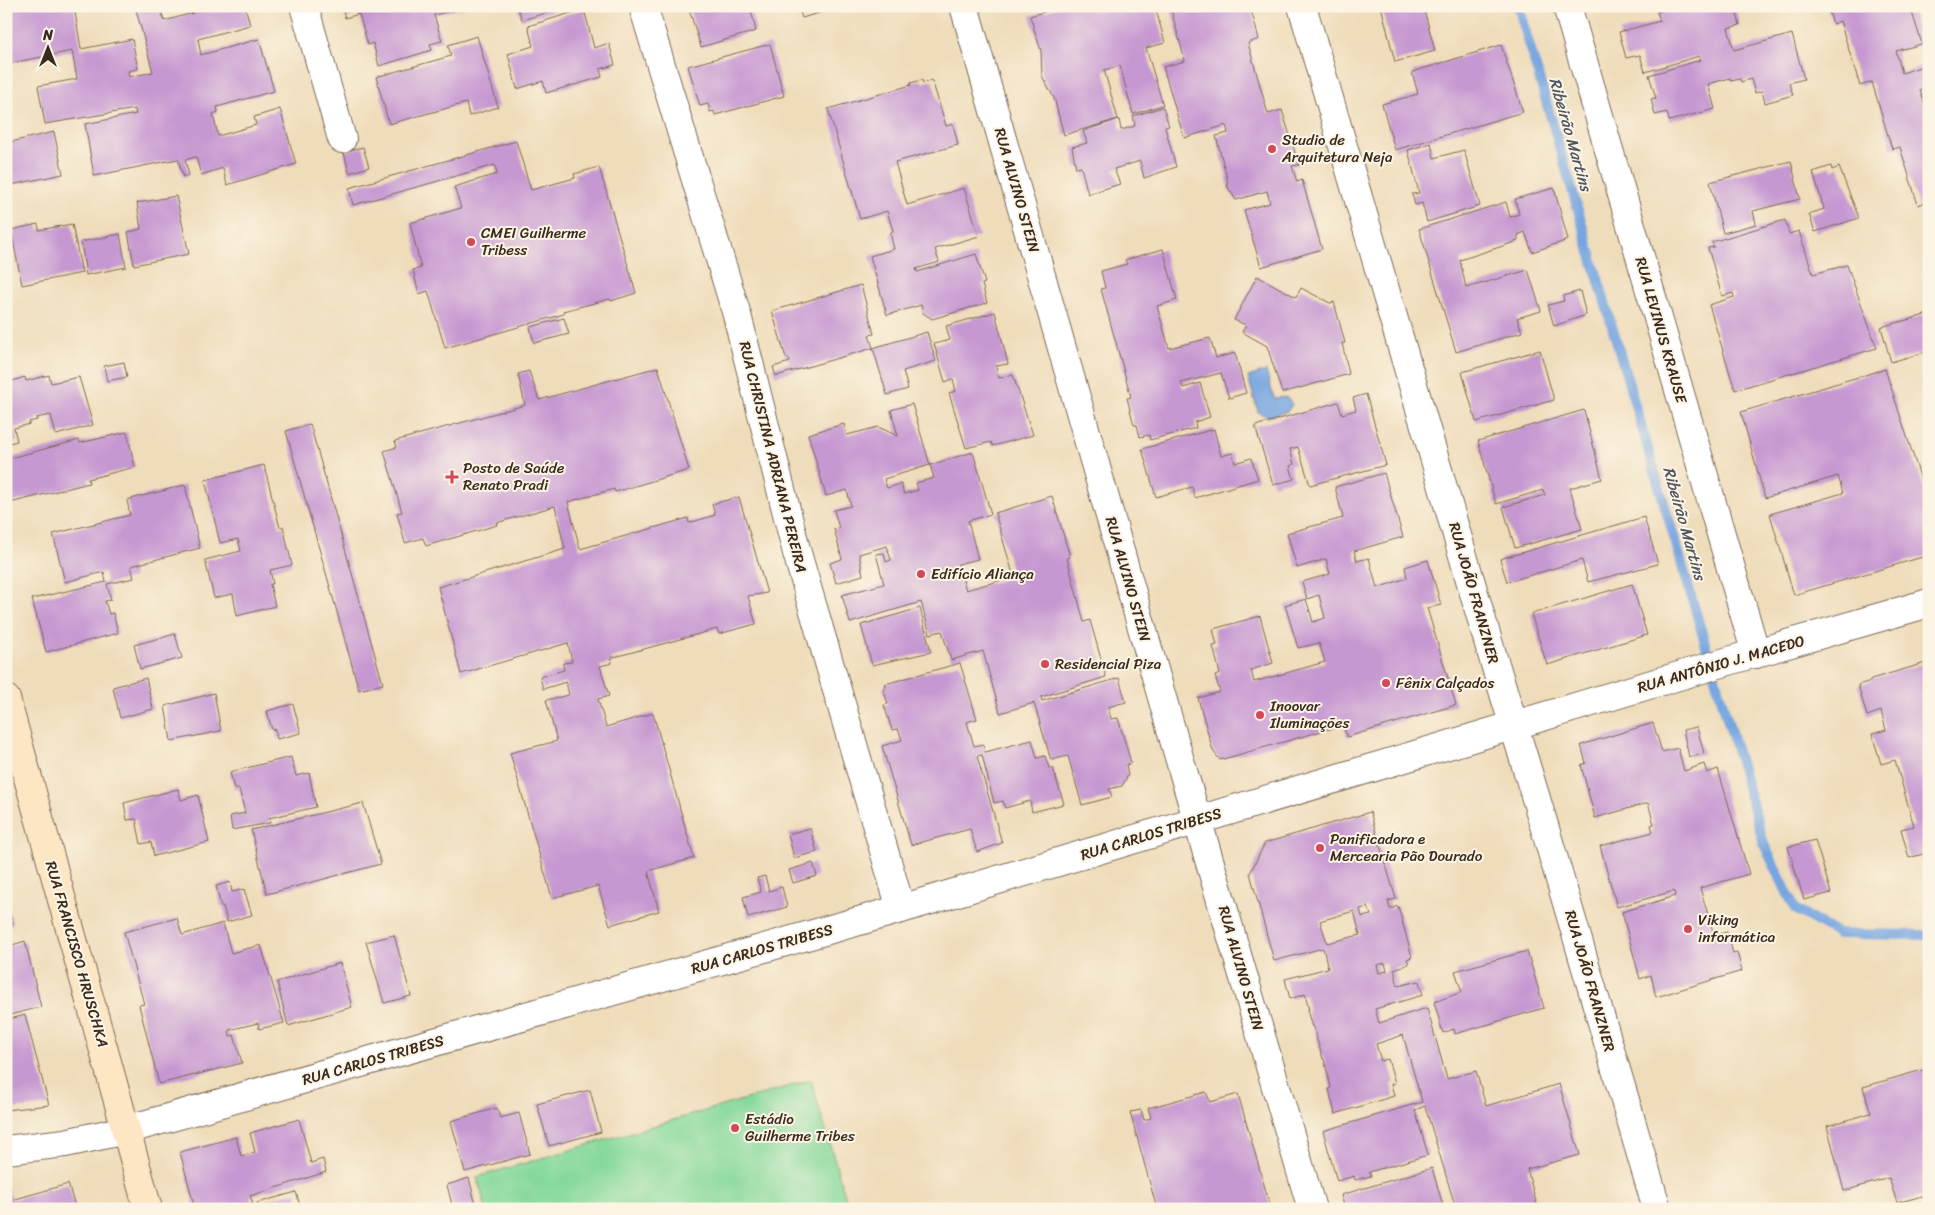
<svg xmlns="http://www.w3.org/2000/svg" width="1935" height="1215" font-family="Sriracha,sans-serif">
<style>
.green{fill:#86d99b;stroke:#60825c}
.water{fill:#76a5e0;stroke:#58687f}
.lines{fill:none;stroke-linecap:round;stroke-linejoin:round}
.stream{stroke:#76a5e0;stroke-width:10}
.building{fill:#c698d1;fill-rule:evenodd}
.street-casing{stroke:#7a6855;stroke-width:30}
.secondary-casing{stroke:#7a6855;stroke-width:30}
.street{stroke:#fff;stroke-width:28}
.secondary{stroke:#fce6c4;stroke-width:28}
.poi-dot{fill:#d1495b;stroke:#fcf5e5;stroke-width:2}
.labels{text-anchor:middle;stroke-width:4;stroke-linejoin:round;paint-order:stroke}
.poi-label{font-size:15px;fill:#3b2a1e;stroke:#fcf5e5;text-anchor:start}
.street-label{font-size:15px;fill:#3b2a1e;stroke:#fcf5e5}
.water-label{font-size:16px;font-style:italic;fill:#505562;stroke:#fcf5e5}
</style>
<rect width="100%" height="100%" fill="#fcf5e5"/>
<filter id="ink" filterUnits="userSpaceOnUse"><feTurbulence type="fractalNoise" baseFrequency=".02" numOctaves="2"/><feDisplacementMap in="SourceGraphic" scale="10" xChannelSelector="R" yChannelSelector="G"/><feConvolveMatrix kernelMatrix="1 2 1 2 8 2 1 2 1" color-interpolation-filters="sRGB"/></filter>
<filter id="wash" filterUnits="userSpaceOnUse"><feTurbulence type="fractalNoise" baseFrequency=".0096" numOctaves="4" result="noise"/><feDisplacementMap in="SourceGraphic" scale="20" xChannelSelector="R" yChannelSelector="G"/><feGaussianBlur stdDeviation="1.12" result="paint"/><feColorMatrix in="noise" values="0 0 0 0 0 0 0 0 0 0 0 0 0 0 0 0 0 1.4 0 .05"/><feComposite in="paint" operator="in"/></filter>
<g filter="url(#wash)">
<rect width="100%" height="100%" fill="#efdcba"/>
<polygon class="green" points="811,1080 849,1209 486,1209 477,1177"/>
<polygon class="water" points="1266,371 1274,398 1286,397 1292,404 1288,411 1268,417 1258,412 1248,377"/>
<g class="lines">
<polyline class="stream" points="1518,6 1764,844 1795,909 1838,934 1929,935"/>
</g>
<g id="blocks">
<g class="building">
<polygon points="23,6 74,6 81,49 132,39 138,69 128,71 129,77 153,72 135,6 160,6 164,21 193,13 191,6 245,6 250,25 198,39 201,55 259,39 274,91 217,107 218,112 213,114 218,136 256,125 254,117 280,109 296,164 227,185 223,168 201,175 196,157 185,160 189,175 183,177 178,159 94,176 85,124 136,114 135,109 45,124 38,86 77,79 72,51 6,64 6,10"/>
<polygon points="342,6 468,6 468,7 434,15 442,41 430,44 432,50 379,66 373,43 368,45 359,14 345,18"/>
<polygon points="517,6 566,6 566,7 522,20"/>
<polygon points="688,6 750,6 756,31 701,47"/>
<polygon points="798,6 839,6 839,7 802,18"/>
<polygon points="1063,6 1155,6 1165,43 1146,48 1163,105 1133,114 1120,66 1104,70 1118,119 1064,135 1054,98 1042,76 1041,51 1030,16"/>
<polygon points="1170,6 1250,6 1259,39 1248,43 1268,114 1282,110 1299,165 1292,166 1297,182 1302,180 1322,249 1261,267 1244,210 1270,203 1267,191 1236,200 1228,188 1227,178 1216,136 1228,133 1226,125 1184,138 1163,67 1185,61"/>
<polygon points="1381,6 1423,6 1435,51 1395,62"/>
<polygon points="1678,6 1735,6 1740,25 1728,28 1734,50 1792,34 1804,79 1789,83 1793,95 1765,103 1762,91 1755,93 1751,79 1741,82 1740,79 1731,81 1730,78 1708,84 1715,109 1669,121 1667,112 1655,115 1651,99 1656,98 1649,75 1701,60 1699,56 1645,72 1640,55 1626,58 1619,32 1660,21 1657,12"/>
<polygon points="1827,6 1910,6 1922,44 1896,51 1902,73 1929,64 1929,88 1920,90 1929,118 1929,201 1918,205 1900,147 1892,149 1872,82 1860,86 1840,21 1833,24"/>
<polygon points="584,9 594,48 609,43 615,65 600,69 602,77 546,93 543,81 517,89 508,54 533,46 528,26"/>
<polygon points="477,36 498,107 469,116 466,103 389,124 376,77 451,56 448,45"/>
<polygon points="770,44 784,96 715,115 714,111 710,112 708,104 700,106 688,66"/>
<polygon points="1501,45 1523,112 1395,150 1382,104 1418,94 1412,72"/>
<polygon points="922,80 923,83 932,80 946,126 953,124 958,145 895,162 907,205 964,188 979,236 935,249 939,262 916,269 917,272 976,254 985,283 982,284 987,303 932,319 923,313 921,305 887,315 870,256 894,249 890,233 893,231 887,211 860,219 828,109 911,85 910,83"/>
<polygon points="1163,107 1169,126 1165,127 1176,167 1144,178 1140,161 1114,169 1120,184 1088,194 1081,167 1076,168 1072,147 1087,143 1083,131 1119,119 1121,130 1135,126 1133,116"/>
<polygon points="54,132 63,174 6,186 6,143"/>
<polygon points="516,141 531,190 575,178 574,174 599,167 636,293 611,301 610,299 563,311 564,314 445,348 428,291 419,294 413,270 421,268 410,223 461,208 454,187 497,174 495,165 353,205 349,188"/>
<polygon points="1431,143 1434,158 1464,150 1480,206 1427,222 1422,203 1415,205 1412,194 1419,193 1408,150"/>
<polygon points="363,147 369,167 349,173 344,152"/>
<polygon points="1791,161 1800,199 1753,211 1756,224 1723,233 1710,182"/>
<polygon points="1831,166 1832,170 1839,167 1859,218 1815,232 1809,214 1824,209 1813,172"/>
<polygon points="1554,188 1568,240 1532,252 1525,232 1518,235 1518,241 1460,260 1466,288 1528,270 1541,311 1517,318 1522,332 1456,352 1419,229 1506,202 1510,217 1519,214 1515,199"/>
<polygon points="176,196 189,254 134,265 128,232 141,229 137,203"/>
<polygon points="1785,220 1789,234 1799,231 1813,274 1847,265 1877,348 1735,390 1709,305 1734,297 1733,293 1722,296 1708,248 1714,247 1712,242"/>
<polygon points="38,224 39,230 72,224 82,273 22,285 11,230"/>
<polygon points="120,234 126,267 86,275 81,242"/>
<polygon points="1163,249 1177,300 1157,306 1169,348 1210,338 1216,358 1235,353 1246,393 1229,398 1221,373 1181,383 1183,388 1200,383 1210,417 1195,422 1196,428 1150,440 1149,435 1140,437 1137,425 1134,425 1127,398 1131,397 1101,289 1105,288 1101,271 1127,264 1125,260"/>
<polygon points="1257,276 1296,297 1301,288 1330,303 1334,302 1345,343 1342,343 1349,374 1282,393 1267,346 1242,332 1246,325 1234,320"/>
<polygon points="861,285 874,334 869,335 873,348 776,376 773,367 790,362 788,358 786,358 772,311"/>
<polygon points="1580,291 1586,315 1554,326 1548,305 1564,301 1563,296"/>
<polygon points="995,312 1008,364 996,366 999,378 1013,375 1033,435 993,446 991,442 966,448 949,393 956,391 953,379 945,382 934,344 950,340 946,326"/>
<polygon points="1929,314 1929,351 1891,362 1881,327"/>
<polygon points="564,318 569,334 534,343 530,327"/>
<polygon points="927,332 936,361 903,371 908,389 887,395 873,348"/>
<polygon points="1540,350 1554,400 1476,422 1462,372"/>
<polygon points="124,362 127,377 107,381 104,366"/>
<polygon points="658,367 689,470 615,492 614,489 568,502 580,549 688,518 689,523 715,515 712,504 739,497 767,593 748,596 756,624 719,634 717,629 611,658 612,663 600,666 609,696 598,699 606,727 653,713 694,858 648,871 659,911 610,925 598,886 552,898 510,753 557,741 546,700 569,695 566,682 543,689 540,677 564,670 563,663 572,662 568,643 461,674 438,587 565,549 555,506 496,523 497,525 426,546 423,538 405,543 397,513 402,512 384,451 397,447 395,441 525,405 518,374 529,371 539,400"/>
<polygon points="1885,369 1927,498 1929,497 1929,555 1794,595 1770,514 1843,493 1838,476 1765,498 1741,412"/>
<polygon points="49,375 51,383 79,377 93,425 56,435 51,415 36,418 37,420 29,422 30,424 14,428 17,441 6,444 6,383 25,377 26,381"/>
<polygon points="1366,394 1386,465 1310,485 1298,447 1290,449 1294,464 1290,466 1294,479 1273,485 1255,426 1338,402 1342,414 1356,410 1353,398"/>
<path d="M912 404 930 465 973 452 991 514 968 521 978 559 958 564 966 590 1020 575 1019 572 1013 574 995 513 1052 496 1070 557 1067 558 1084 622 1090 620 1106 677 1041 697 1042 701 1119 678 1126 702 1108 707 1111 719 1118 718 1131 763 1126 765 1128 775 1122 786 1109 789 1112 797 1082 805 1068 756 1051 760 1034 703 1000 713 983 651 951 660 942 631 930 634 921 602 850 623 842 595 884 584 876 554 884 553 886 562 891 560 887 546 859 554 863 575 836 583 830 563 842 559 834 529 839 528 834 510 851 506 847 490 826 496 808 434 844 424 847 435 878 427 898 436 891 410ZM930 465 934 478 916 483 918 490 904 494 901 484 887 488 884 479Z"/>
<polygon points="1584,410 1602,479 1570,488 1582,529 1515,548 1503,507 1545,495 1543,490 1496,504 1478,441"/>
<polygon points="310,424 383,684 359,690 286,431"/>
<polygon points="1214,429 1221,456 1232,453 1235,463 1251,458 1258,479 1195,498 1192,487 1156,497 1142,449"/>
<polygon points="127,432 135,467 88,479 89,483 6,504 6,459 79,440 80,443"/>
<polygon points="264,465 280,528 283,526 292,565 270,570 273,584 270,584 275,606 237,616 233,594 214,598 205,560 241,551 238,539 220,543 205,480"/>
<polygon points="1384,473 1403,537 1354,551 1357,561 1369,558 1377,588 1407,578 1405,567 1428,560 1441,605 1427,608 1456,705 1347,737 1343,725 1220,760 1213,751 1198,698 1220,692 1215,676 1220,674 1213,646 1217,645 1213,629 1260,616 1273,663 1251,670 1254,682 1325,662 1319,643 1298,648 1285,605 1306,599 1313,622 1325,618 1319,595 1307,599 1302,582 1330,574 1326,559 1297,568 1287,533 1343,518 1335,487"/>
<polygon points="185,485 200,548 131,566 134,578 107,584 111,600 105,601 109,614 113,613 118,633 46,652 32,599 106,582 104,572 65,582 53,534 130,515 127,500"/>
<polygon points="1644,517 1658,564 1588,582 1582,560 1507,582 1500,559"/>
<polygon points="1632,584 1647,635 1547,665 1531,614"/>
<polygon points="920,608 931,652 872,665 861,625"/>
<polygon points="175,634 182,658 140,669 134,645"/>
<polygon points="1929,662 1929,872 1928,872 1923,854 1909,858 1901,829 1914,826 1895,760 1881,764 1872,734 1886,730 1881,711 1867,716 1858,685 1871,681 1871,679"/>
<polygon points="960,663 977,719 967,722 974,746 983,744 985,752 1032,740 1037,758 1045,756 1049,768 1053,768 1064,804 1032,812 1030,801 1005,808 1003,801 994,803 982,755 977,756 1002,843 977,852 970,829 911,845 882,746 902,740 898,729 892,730 884,705 888,704 883,688 886,687 885,684"/>
<polygon points="146,678 153,709 120,718 113,687"/>
<polygon points="214,693 221,731 171,741 165,706"/>
<polygon points="293,704 301,733 277,739 275,729 272,730 267,711"/>
<polygon points="1653,723 1662,752 1678,748 1684,771 1704,764 1707,773 1718,769 1749,874 1700,888 1714,935 1727,932 1733,953 1737,952 1742,971 1656,997 1651,975 1640,979 1622,912 1675,896 1674,891 1617,907 1600,846 1653,832 1651,825 1654,824 1648,803 1595,818 1581,765 1586,763 1581,745"/>
<polygon points="1697,727 1704,754 1689,757 1683,730"/>
<polygon points="291,757 296,776 309,773 316,807 269,818 270,823 232,830 230,816 245,813 239,789 234,789 230,772"/>
<polygon points="178,789 181,800 198,795 209,842 154,856 151,842 141,844 136,819 127,820 124,803"/>
<polygon points="363,803 381,864 267,894 251,830"/>
<path d="M1370 812 1396 899 1388 901 1390 909 1398 906 1412 957 1407 959 1409 964 1394 969 1398 986 1419 981 1423 995 1375 1009 1379 1023 1427 1008 1447 1079 1476 1071 1486 1106 1559 1084 1580 1155 1527 1169 1538 1209H1456L1425 1106 1415 1110 1428 1155 1369 1172 1371 1176 1355 1180 1354 1176 1337 1181 1323 1131 1422 1102 1403 1035 1376 1044 1381 1061 1388 1059 1395 1083 1391 1084 1394 1096 1335 1114 1329 1089 1331 1088 1324 1059H1323L1313 1027H1312L1307 1010H1309L1305 994 1290 999 1285 979 1328 968 1323 948 1274 961 1250 873 1265 843ZM1368 907 1371 915 1362 917 1360 909ZM1354 911 1360 935 1327 943 1320 921ZM1385 963 1387 971 1379 973 1377 965Z"/>
<polygon points="810,828 817,852 794,858 788,834"/>
<polygon points="1815,840 1831,893 1804,900 1788,847"/>
<polygon points="813,863 817,876 793,883 789,870"/>
<polygon points="765,876 769,891 782,887 787,907 748,918 743,897 761,892 757,878"/>
<polygon points="230,882 232,892 244,889 252,915 227,922 223,906 221,907 216,886"/>
<polygon points="6,903 13,924 6,926"/>
<polygon points="177,918 182,935 223,923 231,953 261,945 284,1023 259,1029 258,1023 229,1030 230,1036 234,1035 242,1063 159,1084 139,1005 144,1004 124,932"/>
<polygon points="394,935 411,996 384,1003 366,942"/>
<polygon points="25,941 41,1007 6,1016 6,947"/>
<polygon points="1527,951 1544,1008 1455,1034 1454,1029 1443,1033 1434,1002 1462,992 1455,971"/>
<polygon points="340,963 352,1007 288,1026 277,982"/>
<polygon points="25,1015 49,1105 6,1110 6,1020"/>
<polygon points="1929,1068 1929,1194 1897,1203 1889,1178 1844,1191 1827,1126 1871,1113 1863,1087"/>
<polygon points="590,1090 601,1132 549,1146 537,1104"/>
<polygon points="1206,1092 1210,1102 1238,1094 1271,1209 1157,1209 1130,1112 1141,1110 1144,1120 1151,1118 1148,1108"/>
<polygon points="497,1108 500,1118 519,1113 530,1154 465,1172 451,1121"/>
<polygon points="299,1119 311,1163 323,1159 326,1172 250,1196 253,1204 236,1209 195,1209 180,1152 236,1137 241,1156 255,1152 250,1133"/>
<polygon points="1432,1168 1444,1209 1345,1209 1341,1195"/>
<polygon points="469,1178 477,1209 453,1209 447,1185"/>
<polygon points="6,1184 12,1200 68,1184 76,1209 6,1209"/>
<polygon points="296,1192 301,1209 259,1209 257,1203"/>
</g>
</g>
</g>
<g filter="url(#ink)">
<use href="#blocks" fill-opacity="0" stroke="#7a6855" stroke-width="1"/>
<g class="lines">
<g class="street-casing">
<g id="street">
<polyline points="304,6 342,139"/>
<polyline points="643,6 737,315 797,553 901,909"/>
<polyline points="964,6 1187,785 1312,1209"/>
<polyline points="1302,6 1488,641 1541,815 1657,1209"/>
<polyline points="1567,6 1756,654"/>
<polyline points="6,1150 65,1143 126,1130 901,909 1732,660 1929,603"/>
</g>
</g>
<g class="secondary-casing">
<polyline id="secondary" points="6,699 148,1209"/>
</g>
<use href="#street" class="street"/>
<use href="#secondary" class="secondary"/>
</g>
</g>
<g class="poi-dot">
<circle cx="1272" cy="149" r="5"/>
<circle cx="471" cy="242" r="5"/>
<path d="M449.5 469.5h5v5h5v5h-5v5h-5v-5h-5v-5h5z"/>
<circle cx="921" cy="574" r="5"/>
<circle cx="1045" cy="664" r="5"/>
<circle cx="1386" cy="683" r="5"/>
<circle cx="1260" cy="715" r="5"/>
<circle cx="1320" cy="848" r="5"/>
<circle cx="1688" cy="929" r="5"/>
<circle cx="735" cy="1128" r="5"/>
</g>
<g class="labels">
<g class="poi-label">
<text x="1282" y="145">Studio de<tspan x="1282" dy="17">Arquitetura Neja</tspan></text>
<text x="481" y="238">CMEI Guilherme<tspan x="481" dy="17">Tribess</tspan></text>
<text x="463" y="473">Posto de Saúde<tspan x="463" dy="17">Renato Pradi</tspan></text>
<text x="931" y="579">Edifício Aliança</text>
<text x="1055" y="669">Residencial Piza</text>
<text x="1396" y="688">Fênix Calçados</text>
<text x="1270" y="711">Inoovar<tspan x="1270" dy="17">Iluminações</tspan></text>
<text x="1330" y="844">Panificadora e<tspan x="1330" dy="17">Mercearia Pão Dourado</tspan></text>
<text x="1698" y="925">Viking<tspan x="1698" dy="17">informática</tspan></text>
<text x="745" y="1124">Estádio<tspan x="745" dy="17">Guilherme Tribes</tspan></text>
</g>
<g class="street-label">
<text transform="translate(1017 190) rotate(74)" y="5">RUA ALVINO STEIN</text>
<text transform="translate(1661 330) rotate(74)" y="5">RUA LEVINUS KRAUSE</text>
<text transform="translate(773 457) rotate(76)" y="5">RUA CHRISTINA ADRIANA PEREIRA</text>
<text transform="translate(1128 579) rotate(74)" y="5">RUA ALVINO STEIN</text>
<text transform="translate(1474 593) rotate(74)" y="5">RUA JOÃO FRANZNER</text>
<text transform="translate(1721 664) rotate(-16)" y="5">RUA ANTÔNIO J. MACEDO</text>
<text transform="translate(1151 834) rotate(-17)" y="5">RUA CARLOS TRIBESS</text>
<text transform="translate(762 949) rotate(-16)" y="5">RUA CARLOS TRIBESS</text>
<text transform="translate(77 954) rotate(74)" y="5">RUA FRANCISCO HRUSCHKA</text>
<text transform="translate(1241 968) rotate(74)" y="5">RUA ALVINO STEIN</text>
<text transform="translate(1590 981) rotate(74)" y="5">RUA JOÃO FRANZNER</text>
<text transform="translate(373 1060) rotate(-16)" y="5">RUA CARLOS TRIBESS</text>
</g>
<g class="water-label">
<text transform="translate(1571 134) rotate(74)" y="6">Ribeirão Martins</text>
<text transform="translate(1685 523) rotate(74)" y="6">Ribeirão Martins</text>
</g>
</g>
<rect width="1935" height="1215" fill="none" stroke="#fcf5e5" stroke-width="25"/>
<g transform="translate(48 48)" stroke="#fcf5e5" stroke-width="4" paint-order="stroke">
<path d="M0-4L9 19L0 12L-9 19Z" fill="#3b2a1e"/>
<text y="-8" font-size="14" font-weight="bold" text-anchor="middle" fill="#3b2a1e">N</text>
</g>
</svg>
